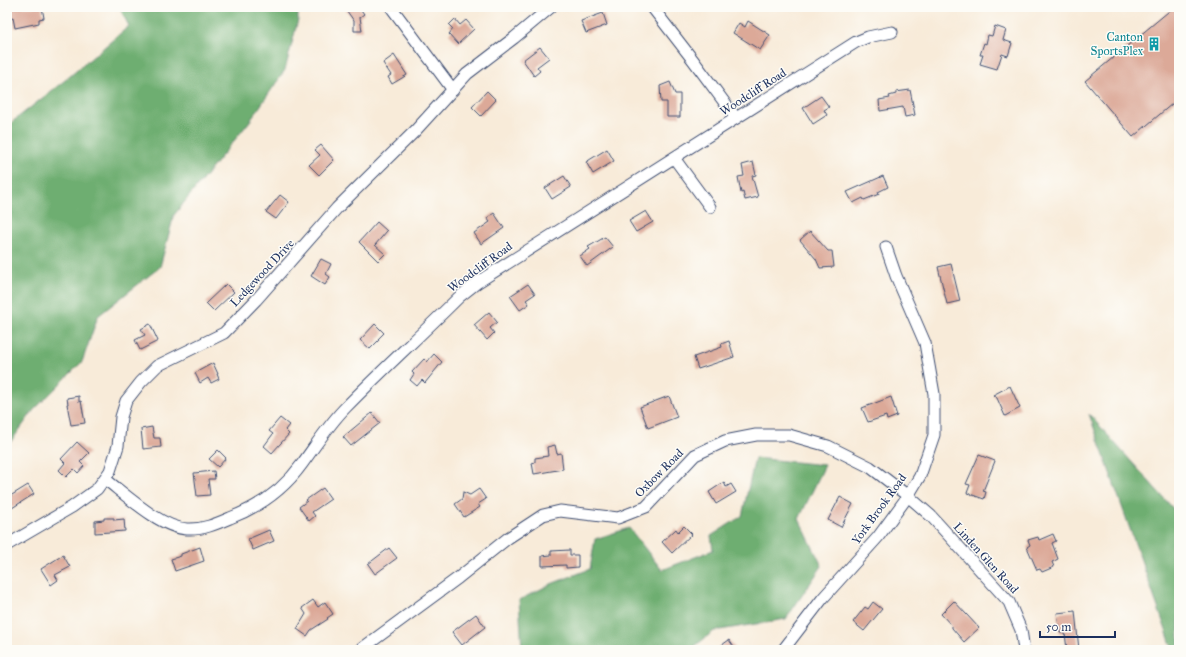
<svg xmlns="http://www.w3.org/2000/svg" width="1186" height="657" font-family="'IM FELL Great Primer',serif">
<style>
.forest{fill:#6eae71;stroke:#446e68}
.building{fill:#dca998}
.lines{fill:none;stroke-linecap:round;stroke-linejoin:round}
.minor-casing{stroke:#3c4b70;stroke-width:13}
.minor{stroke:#fff;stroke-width:11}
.labels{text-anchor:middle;stroke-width:3;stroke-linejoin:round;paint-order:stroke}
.culture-label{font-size:12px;fill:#0d838f;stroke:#fdfcf7;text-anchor:end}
.street-label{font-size:12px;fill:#1b2f5e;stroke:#fdfcf7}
</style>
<rect width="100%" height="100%" fill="#fdfcf7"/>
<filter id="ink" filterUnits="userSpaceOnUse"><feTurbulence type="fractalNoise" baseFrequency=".025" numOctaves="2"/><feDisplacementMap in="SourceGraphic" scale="8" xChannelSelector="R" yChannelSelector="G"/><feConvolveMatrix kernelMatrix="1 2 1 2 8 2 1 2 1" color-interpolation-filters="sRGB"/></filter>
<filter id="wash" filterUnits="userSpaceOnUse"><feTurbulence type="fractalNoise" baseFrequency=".012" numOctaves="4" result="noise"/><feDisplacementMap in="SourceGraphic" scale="16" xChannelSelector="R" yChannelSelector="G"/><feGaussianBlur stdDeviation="0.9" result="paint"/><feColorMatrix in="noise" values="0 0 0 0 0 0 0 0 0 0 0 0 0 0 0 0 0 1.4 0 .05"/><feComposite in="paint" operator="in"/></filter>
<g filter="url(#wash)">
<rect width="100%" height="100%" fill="#f8ebd9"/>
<g class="forest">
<polygon points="119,7 298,7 298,20 285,70 250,121 174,215 160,267 98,316 82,362 33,411 7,447 7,126 69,77 129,26"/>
<polygon points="1089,414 1179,515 1179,650 1173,650"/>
<polygon points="755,458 825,465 799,519 822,566 786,619 714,631 690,650 522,650 519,600 551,584 590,569 595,539 629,528 662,570 713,550 711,536 742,516"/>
</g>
<g id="blocks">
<g class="building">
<polygon points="13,7 42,7 44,18 39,19 39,23 15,28 13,18 10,19 8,8"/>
<polygon points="344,7 359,7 364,14 360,17 362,31 354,31 354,21"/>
<polygon points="1174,7 1179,7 1179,98 1133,137 1085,81"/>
<polygon points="603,13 607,25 586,33 581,21"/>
<polygon points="455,19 460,25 466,20 474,29 458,44 449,34 453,29 449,25"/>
<polygon points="748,21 770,35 760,50 733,33 739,23 745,27"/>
<polygon points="995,26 1006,30 1003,40 1012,43 1008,56 1002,54 997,69 980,64 983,55 980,55 984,43 986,44 988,35 992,36"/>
<polygon points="540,47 549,58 537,67 540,71 534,76 523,60"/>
<polygon points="394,55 407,75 392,84 388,77 391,75 383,63"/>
<polygon points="670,82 675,94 680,94 680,117 667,117 667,102 661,102 660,86"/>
<polygon points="910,90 915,115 905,117 903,107 880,111 879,100 890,98 889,96 896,94 896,92"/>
<polygon points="487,91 496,100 481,116 472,107"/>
<polygon points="821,96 829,107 824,110 827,115 813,124 803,108"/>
<polygon points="321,145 334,160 319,175 309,165 320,155 315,150"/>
<polygon points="607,149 614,161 593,174 586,162"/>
<polygon points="753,162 756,175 752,176 758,197 745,200 743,192 741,193 738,177 744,176 742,165"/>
<polygon points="564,176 571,187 552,199 545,188"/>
<polygon points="883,176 888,187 878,192 879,194 864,200 863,198 853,203 847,192"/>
<polygon points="280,195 289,202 276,219 266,212"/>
<polygon points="646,211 653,222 636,232 629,221"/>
<polygon points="494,213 504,228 481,244 474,233 490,222 487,218"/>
<polygon points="377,222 387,231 375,245 385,254 378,261 359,242"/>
<polygon points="810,231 828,251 832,251 834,267 820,268 816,259 800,240"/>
<polygon points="605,237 613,247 587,266 580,256 590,249 588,247"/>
<polygon points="321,259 331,264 326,274 330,277 325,285 311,276"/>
<polygon points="951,264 960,301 947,304 938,267"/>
<polygon points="226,284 234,292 214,311 206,303"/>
<polygon points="528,284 535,294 526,300 529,304 520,310 510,296"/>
<polygon points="489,312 497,322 490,328 494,333 487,340 474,325"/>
<polygon points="150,324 158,341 140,350 135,340 145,335 141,329"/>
<polygon points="375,324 384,333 378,339 379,340 370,349 360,340"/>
<polygon points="729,341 734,357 698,369 694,357 722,347 721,344"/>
<polygon points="434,354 442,362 425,383 422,380 417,386 410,380 414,374 412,372 424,359 427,362"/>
<polygon points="213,363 218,374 217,374 219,379 211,383 208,378 200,383 195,373"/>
<polygon points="1010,386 1020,408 1005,416 997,398 993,395"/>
<polygon points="79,396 79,402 81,401 85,423 71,425 67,404 68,404 67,398"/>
<polygon points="669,396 677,417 648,428 640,407"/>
<polygon points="891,397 897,416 887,420 886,416 868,422 862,408"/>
<polygon points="372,413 380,423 351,446 343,437"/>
<polygon points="280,418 289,425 285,430 289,434 272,453 264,446 273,434 269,431"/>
<polygon points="152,427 154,438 160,438 161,447 143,449 141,429"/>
<polygon points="77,442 89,453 80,462 84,466 78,473 74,469 66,477 59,470 65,463 61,459"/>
<polygon points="555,445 557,454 561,453 563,469 534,474 532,463 535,462 535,458 548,456 547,447"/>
<polygon points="218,450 226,458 218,467 209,459"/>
<polygon points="979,455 995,461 983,491 986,492 984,499 967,493 970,485 966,484"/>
<polygon points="214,471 215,479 208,479 210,495 197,496 194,473"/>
<polygon points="724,482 726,487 731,484 736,492 716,504 709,492"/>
<polygon points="28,485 34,494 12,508 7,498"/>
<polygon points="323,488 331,499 312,512 315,516 309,521 299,507 307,501 306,500"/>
<polygon points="479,489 486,499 478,504 480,507 464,517 455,504 462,499 463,492 470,495"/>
<polygon points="840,497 853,504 841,527 828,520"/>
<polygon points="104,518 114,518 114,520 124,519 125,531 95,533 95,521 104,520"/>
<polygon points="684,526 692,534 672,553 662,542 676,529 678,532"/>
<polygon points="269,530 274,541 253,550 248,539"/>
<polygon points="1053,534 1056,541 1052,543 1058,559 1052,562 1054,567 1042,572 1040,569 1037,570 1027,547 1030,545 1028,540 1038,537 1039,540"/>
<polygon points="200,547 204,561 175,571 171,559 181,556 181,554"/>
<polygon points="389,548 397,558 375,574 368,564"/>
<polygon points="570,550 570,555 578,555 578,567 566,568 566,565 542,566 542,556 551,555 551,551"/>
<polygon points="63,555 70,567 55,575 58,580 51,585 41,569"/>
<polygon points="313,600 318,607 325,602 333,614 327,618 328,619 311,630 307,636 297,629 306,614 302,608"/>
<polygon points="954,601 979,628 964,642 952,628 952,626 941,614"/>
<polygon points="873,602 882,609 864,631 853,622 865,607 868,609"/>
<polygon points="1075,611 1079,650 1067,650 1065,633 1060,633 1057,613"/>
<polygon points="476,614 485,627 462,645 452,632"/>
<polygon points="729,640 736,650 715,650"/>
</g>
</g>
</g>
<g filter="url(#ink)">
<use href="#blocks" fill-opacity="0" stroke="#3c4b70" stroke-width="1"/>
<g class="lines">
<g class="minor-casing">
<g id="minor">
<polyline points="391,7 453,90"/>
<polyline points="652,7 693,60 736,118"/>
<polyline points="674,158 710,207"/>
<path d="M105 479C126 495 161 528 187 529 202 530 216 524 230 518 259 507 284 489 302 464 316 445 329 424 346 407 383 369 422 334 459 297L478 282 856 42 868 37 892 32"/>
<polyline points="7,545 72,507 97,489 110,471 118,446 121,417 126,401 141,382 157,366 224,333 256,300 337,208 415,131 467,74 514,38 551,7"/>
<polyline points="360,650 458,578 508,538 543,515 560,511 618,518 646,507 695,455 725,441 756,435 789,435 828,446 870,467 908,496 931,516 1009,602 1021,630 1024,650"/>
<polyline points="783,650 823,598 878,537 908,496 920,476 934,435 934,394 925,343 896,276 886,247"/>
</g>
</g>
<use href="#minor" class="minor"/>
</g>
</g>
<defs>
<g id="building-bare" transform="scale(1.08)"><path d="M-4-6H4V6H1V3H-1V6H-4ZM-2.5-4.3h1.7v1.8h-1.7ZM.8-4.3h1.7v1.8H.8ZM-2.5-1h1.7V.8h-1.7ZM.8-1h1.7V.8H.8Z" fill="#0f9aa8" stroke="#fdfcf7" stroke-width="2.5" paint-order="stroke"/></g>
</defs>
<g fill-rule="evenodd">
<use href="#building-bare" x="1154" y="44"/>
</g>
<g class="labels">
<g class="culture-label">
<text x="1143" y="41">Canton<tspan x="1143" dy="14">SportsPlex</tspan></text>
</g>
<g class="street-label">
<text transform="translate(753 92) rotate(-33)" y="4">Woodcliff Road</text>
<text transform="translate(480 267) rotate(-36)" y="4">Woodcliff Road</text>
<text transform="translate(262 273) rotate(-47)" y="4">Ledgewood Drive</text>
<text transform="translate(659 473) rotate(-45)" y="4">Oxbow Road</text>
<text transform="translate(879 509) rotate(-54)" y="4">York Brook Road</text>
<text transform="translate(986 558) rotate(48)" y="4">Linden Glen Road</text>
</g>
</g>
<rect width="1186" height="657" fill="none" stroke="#fdfcf7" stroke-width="24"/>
<path d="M1040 631v6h75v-6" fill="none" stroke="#1b2f5e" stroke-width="2"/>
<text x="1046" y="631" font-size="12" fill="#1b2f5e" stroke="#fdfcf7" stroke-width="3" paint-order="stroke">50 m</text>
</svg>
